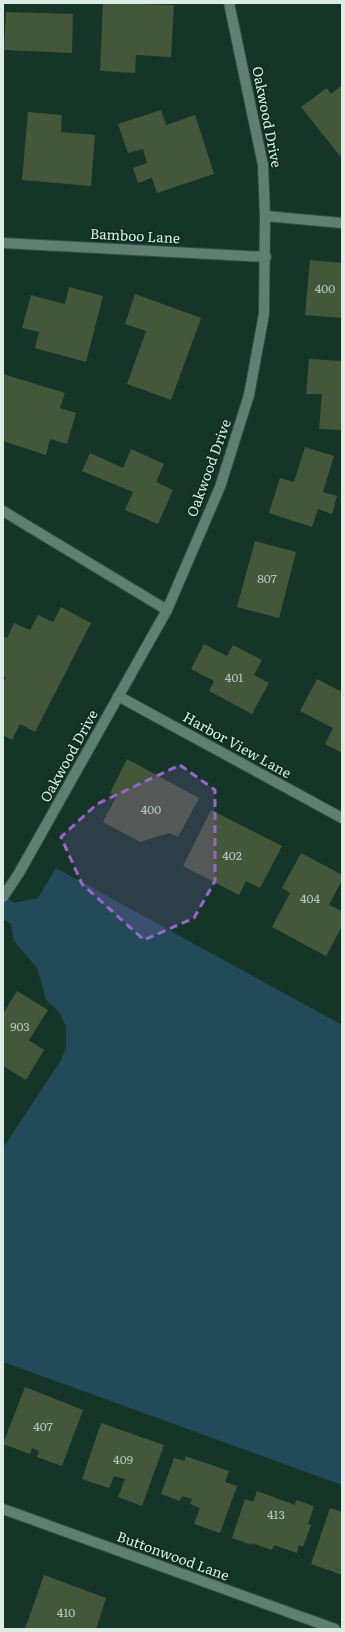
<svg xmlns="http://www.w3.org/2000/svg" width="345" height="1632" font-family="Literata,serif">
<style>
.water{fill:#224a58}
.building{fill:#44573b}
.lines{fill:none;stroke-linecap:round;stroke-linejoin:round}
.minor-casing{stroke:#354e44;stroke-width:12}
.minor{stroke:#5f8071;stroke-width:10}
.marked{fill:#9866ca;fill-opacity:0.2;stroke:#9866ca;stroke-width:3;stroke-dasharray:8 5;stroke-linejoin:round}
.labels{text-anchor:middle;stroke-width:3;stroke-linejoin:round;paint-order:stroke}
.number-label{font-size:12px;fill:#b5c8ba}
.street-label{font-size:14px;fill:#dbede4;stroke:#0a2b1f}
</style>
<rect width="100%" height="100%" fill="#153528"/>
<polygon class="water" points="56,868 342,1025 342,1485 3,1362 3,1148 61,1060 66,1047 66,1027 60,1013 46,1000 37,968 14,941 11,924 3,919 3,896 14,903 38,898"/>
<g class="building">
<polygon points="103,3 174,5 171,57 136,55 135,73 100,71"/>
<polygon points="6,12 73,14 72,53 4,50"/>
<polygon points="342,85 342,154 340,156 301,107 327,88 331,94"/>
<polygon points="161,110 166,125 195,115 214,174 157,193 152,178 138,183 133,168 147,163 143,149 128,153 118,124"/>
<polygon points="28,112 62,115 61,132 95,135 91,186 22,180"/>
<polygon points="310,260 342,263 342,318 305,315"/>
<polygon points="69,287 103,296 86,362 35,348 39,332 22,328 31,295 65,304"/>
<polygon points="135,294 201,318 171,400 127,384 146,331 125,324"/>
<polygon points="309,359 342,361 342,430 319,429 322,394 306,394"/>
<polygon points="3,374 65,393 60,408 76,413 67,444 50,439 46,455 3,441"/>
<polygon points="305,447 334,456 323,492 337,496 332,514 318,509 312,527 269,513 280,478 294,482"/>
<polygon points="131,449 164,464 156,482 173,490 158,524 125,510 133,492 82,471 90,453 123,468"/>
<polygon points="255,541 296,552 279,618 237,607"/>
<polygon points="61,607 91,623 35,732 20,724 12,740 3,735 3,683 6,677 3,676 3,636 7,638 14,623 30,630 38,615 53,622"/>
<polygon points="204,644 227,656 233,645 262,660 254,675 269,683 252,714 209,691 214,681 191,669"/>
<polygon points="317,679 342,692 342,753 325,744 333,728 300,711"/>
<polygon points="127,759 199,798 178,837 169,833 140,842 103,822 116,797 110,793"/>
<polygon points="211,810 282,846 260,888 246,881 239,895 183,866"/>
<polygon points="301,853 342,875 342,880 329,905 342,911 342,926 326,956 272,927 290,893 282,888"/>
<polygon points="17,991 48,1010 29,1040 44,1050 26,1080 3,1066 3,1014"/>
<polygon points="25,1387 83,1410 62,1466 37,1457 39,1451 32,1448 30,1454 3,1444"/>
<polygon points="101,1423 164,1445 142,1506 118,1497 125,1479 114,1476 109,1488 82,1479"/>
<polygon points="185,1456 229,1471 225,1482 237,1486 220,1533 194,1524 200,1508 190,1504 192,1499 182,1496 180,1501 161,1494 174,1458 185,1461"/>
<polygon points="257,1491 295,1505 296,1500 314,1506 308,1524 311,1525 303,1547 299,1545 297,1553 274,1545 272,1550 252,1543 252,1545 232,1538 245,1499 253,1502"/>
<polygon points="330,1508 342,1512 342,1575 311,1564"/>
<polygon points="44,1575 106,1598 96,1629 25,1629"/>
</g>
<g class="lines">
<g class="minor-casing">
<g id="minor">
<polyline points="265,216 342,223"/>
<polyline points="3,243 266,257"/>
<polyline points="3,511 167,610"/>
<polyline points="118,696 342,818"/>
<polyline points="3,897 19,873 167,610 220,487 249,395 264,314 265,216 263,165 229,3"/>
<polyline points="3,1509 335,1629"/>
</g>
</g>
<use href="#minor" class="minor"/>
</g>
<path class="marked" d="M180 765 215 790V881L194 918 144 940 82 884 61 837 97 804Z"/>
<g class="labels">
<g class="number-label">
<text x="325" y="293">400</text>
<text x="267" y="583">807</text>
<text x="234" y="682">401</text>
<text x="151" y="814">400</text>
<text x="232" y="860">402</text>
<text x="310" y="903">404</text>
<text x="20" y="1031">903</text>
<text x="43" y="1431">407</text>
<text x="123" y="1464">409</text>
<text x="276" y="1519">413</text>
<text x="66" y="1617">410</text>
</g>
<g class="street-label">
<text transform="translate(267 117) rotate(79)" y="5">Oakwood Drive</text>
<text transform="translate(135 236) rotate(3)" y="5">Bamboo Lane</text>
<text transform="translate(209 468) rotate(-70)" y="5">Oakwood Drive</text>
<text transform="translate(237 745) rotate(29)" y="5">Harbor View Lane</text>
<text transform="translate(69 756) rotate(-61)" y="5">Oakwood Drive</text>
<text transform="translate(173 1556) rotate(20)" y="5">Buttonwood Lane</text>
</g>
</g>
<rect width="345" height="1632" fill="none" stroke="#dbede4" stroke-width="8"/>
</svg>
